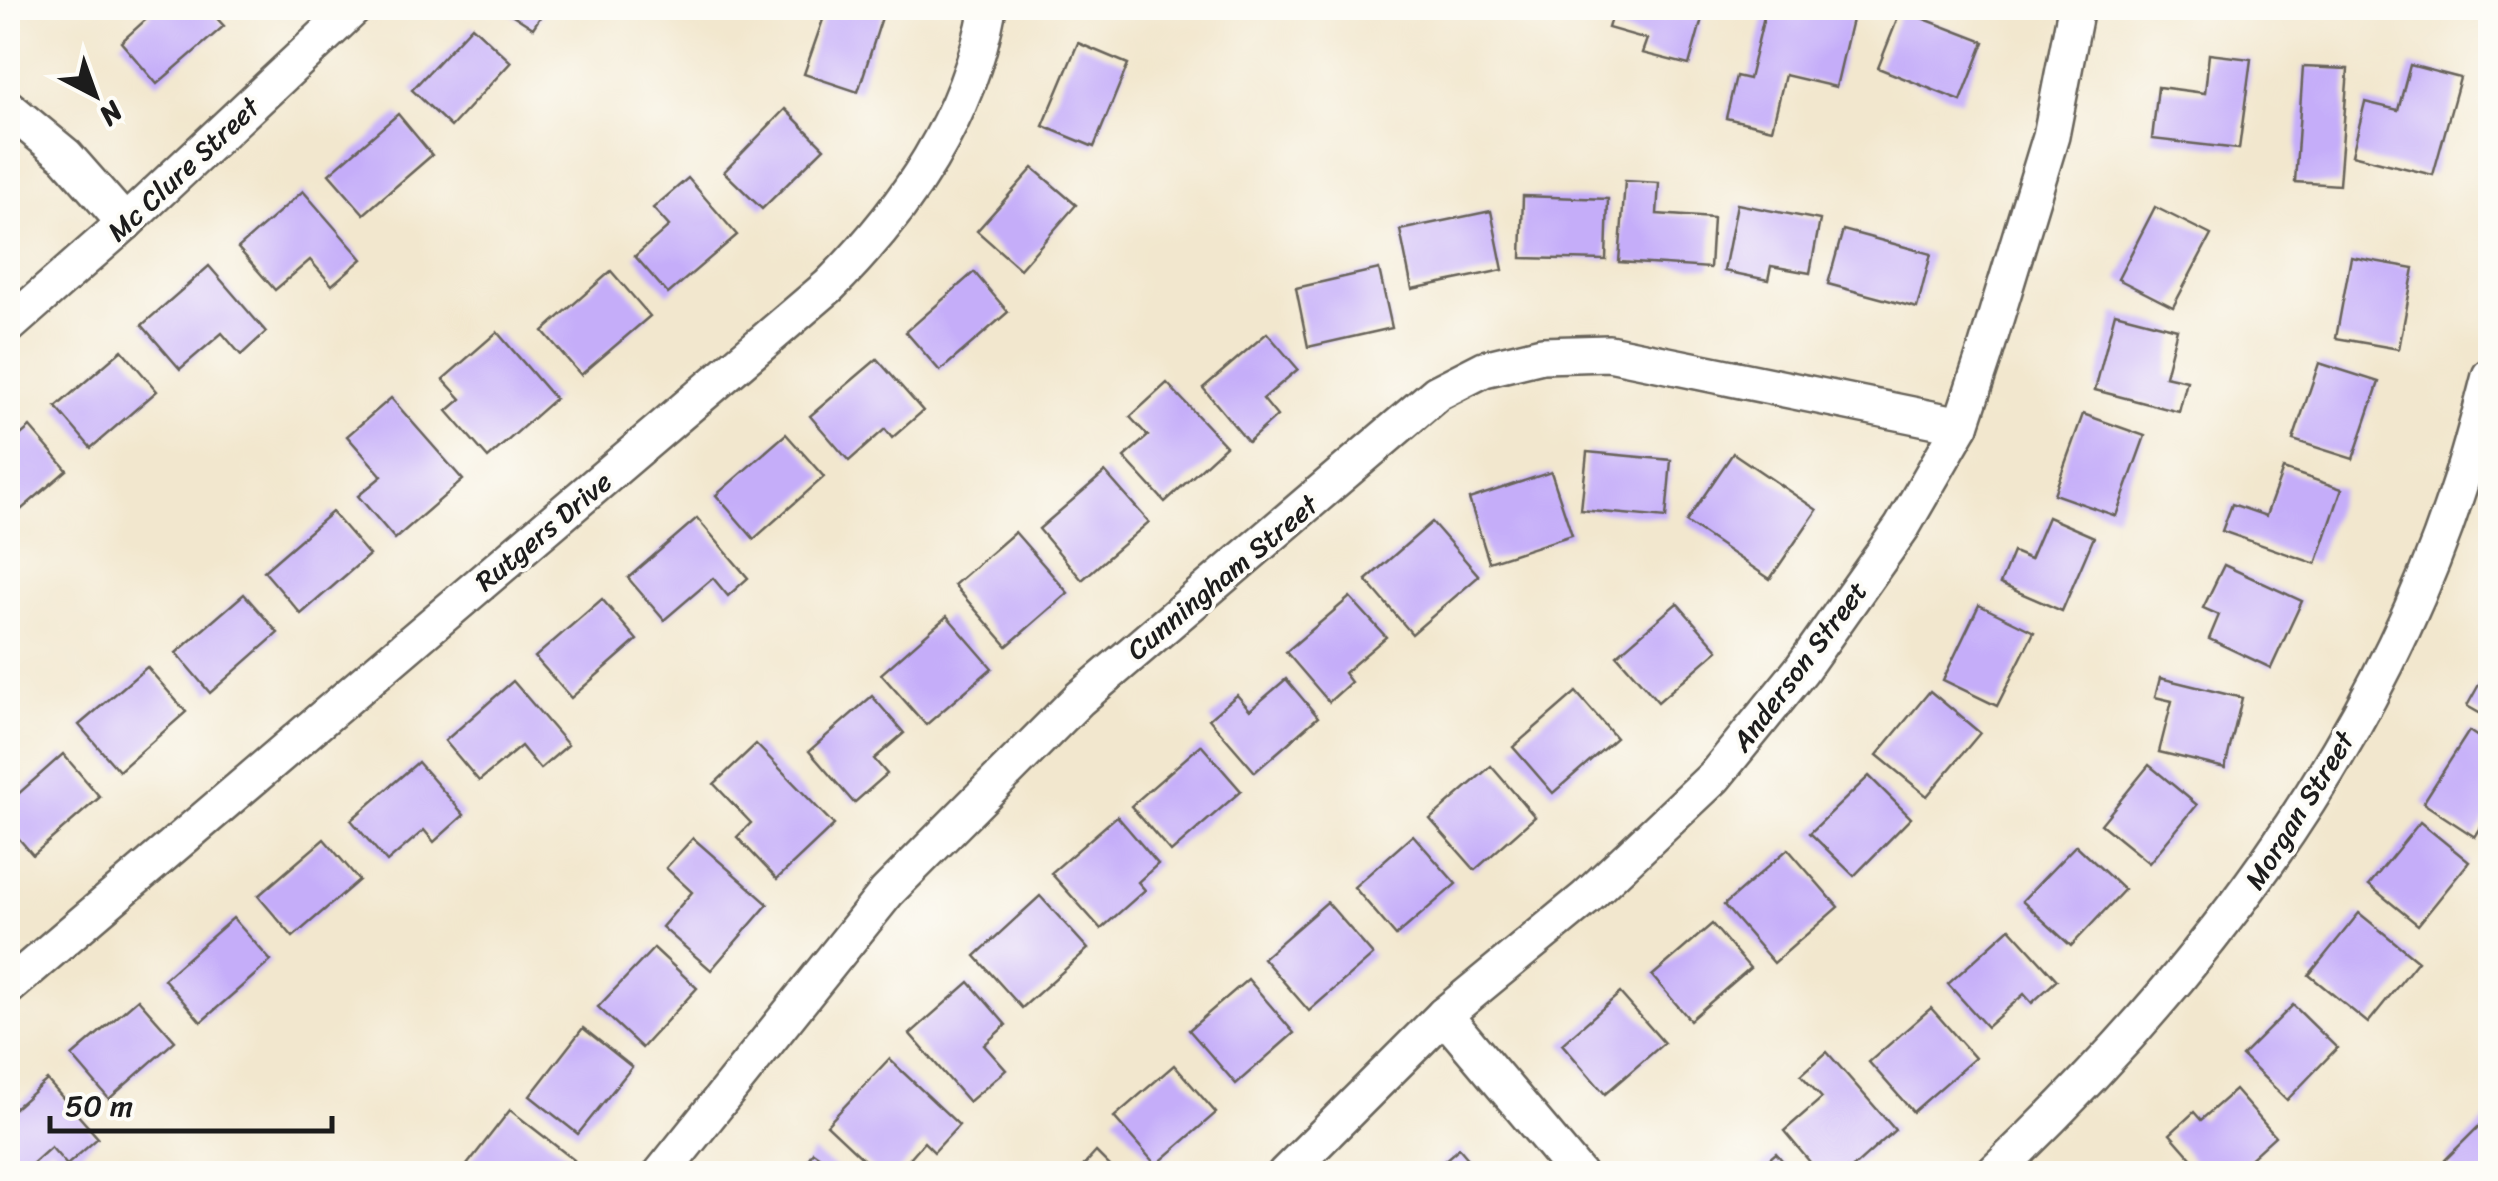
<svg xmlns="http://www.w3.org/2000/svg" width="2498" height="1181" font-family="Sriracha,sans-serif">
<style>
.building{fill:#c5adf9}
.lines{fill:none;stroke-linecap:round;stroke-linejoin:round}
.minor-casing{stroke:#67635a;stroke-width:40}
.minor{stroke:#fff;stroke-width:35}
.labels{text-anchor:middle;stroke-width:8;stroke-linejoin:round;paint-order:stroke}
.street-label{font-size:28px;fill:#1c1c1c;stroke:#fdfcf7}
</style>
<rect width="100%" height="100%" fill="#fdfcf7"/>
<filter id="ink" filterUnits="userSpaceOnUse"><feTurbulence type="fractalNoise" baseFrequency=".01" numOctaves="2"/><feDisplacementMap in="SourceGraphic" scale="20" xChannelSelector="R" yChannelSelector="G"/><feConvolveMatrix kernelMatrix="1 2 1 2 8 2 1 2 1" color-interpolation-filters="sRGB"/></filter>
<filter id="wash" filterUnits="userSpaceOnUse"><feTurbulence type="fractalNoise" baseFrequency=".0048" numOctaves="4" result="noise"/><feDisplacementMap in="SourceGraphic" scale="40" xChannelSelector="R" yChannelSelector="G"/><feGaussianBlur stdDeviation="2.25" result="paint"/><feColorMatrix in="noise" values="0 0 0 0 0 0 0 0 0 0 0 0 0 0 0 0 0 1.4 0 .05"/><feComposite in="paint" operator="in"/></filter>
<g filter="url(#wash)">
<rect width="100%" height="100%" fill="#f2e7ce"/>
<g id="blocks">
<g class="building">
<polygon points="146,8 207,8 224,26 157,84 121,42 152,14"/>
<polygon points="502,8 546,8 533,28"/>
<polygon points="827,8 885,8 858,92 804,74"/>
<polygon points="1614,8 1705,8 1689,65 1642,53 1647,39 1608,28"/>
<polygon points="1766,8 1821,8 1853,15 1836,87 1785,75 1772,129 1726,118 1736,76 1749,79"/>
<polygon points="1901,10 1984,42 1961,101 1878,68"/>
<polygon points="472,26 511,62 451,127 412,90"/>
<polygon points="1078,43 1128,64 1094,147 1043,126"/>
<polygon points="2209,54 2251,59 2239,149 2152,139 2158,87 2205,93"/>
<polygon points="2410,65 2460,78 2433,175 2352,155 2365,102 2398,110"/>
<polygon points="2303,67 2348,69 2339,185 2295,182"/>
<polygon points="785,109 824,148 762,209 724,172"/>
<polygon points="398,114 432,155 364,214 329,174"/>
<polygon points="1033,168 1076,205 1020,269 977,231"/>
<polygon points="688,178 737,235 668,294 635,256 669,226 653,208"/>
<polygon points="1625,181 1659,183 1657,214 1713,218 1710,268 1619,262"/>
<polygon points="303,191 362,259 332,285 310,260 275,290 238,248"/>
<polygon points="1523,196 1608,199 1606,260 1521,258"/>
<polygon points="1737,204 1820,220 1810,273 1771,266 1768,280 1724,271"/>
<polygon points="2155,207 2211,235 2173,307 2118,279"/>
<polygon points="1491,211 1503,270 1412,289 1400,230"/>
<polygon points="1843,230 1931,254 1917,308 1828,284"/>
<polygon points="2351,257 2414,268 2399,349 2336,338"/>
<polygon points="209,266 266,332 241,355 222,333 180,369 142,325"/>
<polygon points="1379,269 1392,328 1308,347 1296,288"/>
<polygon points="611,271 650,316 581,375 543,331"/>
<polygon points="974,272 1008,312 940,371 906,332"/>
<polygon points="2115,313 2177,329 2165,376 2187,381 2179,412 2095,390"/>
<polygon points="497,332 555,399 488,458 447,411 461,399 443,379"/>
<polygon points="1267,333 1298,369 1263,399 1277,416 1248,442 1203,388"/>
<polygon points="122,350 157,391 91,448 56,407"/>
<polygon points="877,359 923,411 892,438 885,429 849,461 810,416"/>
<polygon points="2319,363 2379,382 2353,459 2293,440"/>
<polygon points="1167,383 1226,446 1165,502 1124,457 1148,436 1130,417"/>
<polygon points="391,398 463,480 395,539 358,496 382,476 347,436"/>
<polygon points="2083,414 2145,436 2116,516 2054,494"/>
<polygon points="30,427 67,470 8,521 8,446"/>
<polygon points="786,434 824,477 754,539 716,495"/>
<polygon points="1587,452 1671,460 1666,518 1581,510"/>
<polygon points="1733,453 1817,510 1770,579 1686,522"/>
<polygon points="2283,469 2342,489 2316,564 2222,531 2232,504 2266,516"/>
<polygon points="1105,472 1149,522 1082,580 1039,529"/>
<polygon points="1551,472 1572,535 1489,562 1469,499"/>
<polygon points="332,512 369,555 301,614 264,571"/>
<polygon points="2048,517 2094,537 2062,611 2000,584 2013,552 2030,559"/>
<polygon points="697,518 748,578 728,596 713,578 664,620 628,578"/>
<polygon points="1432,522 1479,576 1412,634 1366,580"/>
<polygon points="1015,532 1068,593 1007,646 954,585"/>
<polygon points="2224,565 2302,601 2271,668 2209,639 2219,615 2203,608"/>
<polygon points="244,594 278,633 210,693 176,653"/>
<polygon points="1350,597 1386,637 1344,673 1351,682 1329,702 1286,652"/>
<polygon points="602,599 637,640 571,698 535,657"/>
<polygon points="1677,603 1718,650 1658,702 1617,655"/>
<polygon points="1979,605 2034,632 1997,706 1943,680"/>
<polygon points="947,616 992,668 926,725 881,674"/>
<polygon points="147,667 186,712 119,771 79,725"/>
<polygon points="2485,674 2490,677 2490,719 2467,706"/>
<polygon points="2160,678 2242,698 2225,768 2159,752 2172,701 2155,697"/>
<polygon points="1286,679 1318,717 1255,772 1209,719 1237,695 1250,710"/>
<polygon points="513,681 568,745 540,769 521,746 479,781 445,741"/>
<polygon points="1930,691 1980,733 1927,796 1877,755"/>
<polygon points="1576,692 1616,738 1553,793 1513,747"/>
<polygon points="872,696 904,733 874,759 887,774 854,803 809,751"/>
<polygon points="2469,731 2490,745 2490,813 2475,837 2423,803"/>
<polygon points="756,744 834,825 777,879 737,837 751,823 714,784"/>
<polygon points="1201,745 1241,791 1171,852 1131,806"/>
<polygon points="63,754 100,797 33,855 8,826 8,803"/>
<polygon points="418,762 464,815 434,842 424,830 387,862 351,820"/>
<polygon points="2149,765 2197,805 2149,863 2101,824"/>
<polygon points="1491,766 1535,817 1475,870 1430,819"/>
<polygon points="1869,776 1911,818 1854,876 1810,833"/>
<polygon points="1117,816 1158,864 1138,882 1145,890 1101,929 1051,873"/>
<polygon points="2420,822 2469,862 2418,925 2369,885"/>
<polygon points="1413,835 1456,884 1396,936 1354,887"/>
<polygon points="693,838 768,904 711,970 662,927 692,892 666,868"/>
<polygon points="324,839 359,880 293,937 258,896"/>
<polygon points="2076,845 2124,890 2071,946 2022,901"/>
<polygon points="1788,849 1838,907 1774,963 1724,905"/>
<polygon points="1040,896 1088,949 1022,1008 975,956"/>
<polygon points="1327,902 1373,955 1309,1011 1263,958"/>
<polygon points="2359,913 2418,961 2368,1023 2309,975"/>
<polygon points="233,918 271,961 201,1022 164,979"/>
<polygon points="1712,924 1750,968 1690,1020 1652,976"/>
<polygon points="2010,928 2057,980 2032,1003 2024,994 1987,1027 1948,984"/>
<polygon points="654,948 697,988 642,1048 598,1007"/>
<polygon points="1248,979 1294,1033 1236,1084 1189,1030"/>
<polygon points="969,982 1006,1025 984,1045 1006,1070 969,1102 910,1034"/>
<polygon points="1620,993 1664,1043 1605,1094 1562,1044"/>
<polygon points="138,999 175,1041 109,1099 72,1056"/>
<polygon points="2293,1005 2337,1048 2287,1100 2242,1056"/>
<polygon points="1931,1008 1975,1058 1913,1112 1869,1062"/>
<polygon points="583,1028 632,1067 578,1134 530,1096"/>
<polygon points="1827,1052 1895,1130 1846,1174 1820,1174 1784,1131 1822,1098 1801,1075"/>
<polygon points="889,1059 959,1125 934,1152 924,1142 896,1174 879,1174 827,1125"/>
<polygon points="1174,1065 1216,1113 1156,1165 1114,1117"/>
<polygon points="47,1080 98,1138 67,1165 51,1147 21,1174 10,1174 8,1114"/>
<polygon points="2235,1090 2275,1136 2233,1174 2205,1174 2170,1134 2194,1112 2201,1120"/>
<polygon points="510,1110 574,1160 563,1174 460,1174"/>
<polygon points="2490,1115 2490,1174 2458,1174 2445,1160"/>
<polygon points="1459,1148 1481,1174 1429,1174"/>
<polygon points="813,1152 844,1174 798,1174"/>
<polygon points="1096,1152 1118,1174 1076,1174"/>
<polygon points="1776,1153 1794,1174 1752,1174"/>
</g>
</g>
</g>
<g filter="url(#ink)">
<use href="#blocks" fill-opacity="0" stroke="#67635a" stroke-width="2.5"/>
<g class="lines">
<g class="minor-casing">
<g id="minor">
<polyline points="8,108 66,156 125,223"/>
<polyline points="8,326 125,223 354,8"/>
<path d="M8 987 829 286C907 208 968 118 988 8"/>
<polyline points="1444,1015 1578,1174"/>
<polyline points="661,1174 887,892 1079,699 1437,393 1484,369 1542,355 1609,353 1961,425"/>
<polyline points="1285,1174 1444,1015 1586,898 1714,777 1801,670 1902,527 1961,425 1984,356 2051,136 2076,8"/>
<path d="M1993 1174C2194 983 2369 759 2457 492 2470 454 2480 415 2490 376"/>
</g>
</g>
<use href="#minor" class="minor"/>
</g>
</g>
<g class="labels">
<g class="street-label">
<text transform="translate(183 169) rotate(-43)" y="10">Mc Clure Street</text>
<text transform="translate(543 531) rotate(-40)" y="10">Rutgers Drive</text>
<text transform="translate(1222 577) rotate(-40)" y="10">Cunningham Street</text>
<text transform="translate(1799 666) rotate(-53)" y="10">Anderson Street</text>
<text transform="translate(2299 810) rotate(-58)" y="10">Morgan Street</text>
</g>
</g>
<rect width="2498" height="1181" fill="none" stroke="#fdfcf7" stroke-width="40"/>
<g transform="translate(95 95) rotate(139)" stroke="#fdfcf7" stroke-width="8" paint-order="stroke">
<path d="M0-8L18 38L0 25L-18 38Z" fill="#1c1c1c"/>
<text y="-15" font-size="28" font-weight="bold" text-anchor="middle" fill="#1c1c1c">N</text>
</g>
<path d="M50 1116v15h282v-15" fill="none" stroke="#1c1c1c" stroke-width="5"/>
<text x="65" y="1116" font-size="30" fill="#1c1c1c" stroke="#fdfcf7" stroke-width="8" paint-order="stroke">50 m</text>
</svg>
